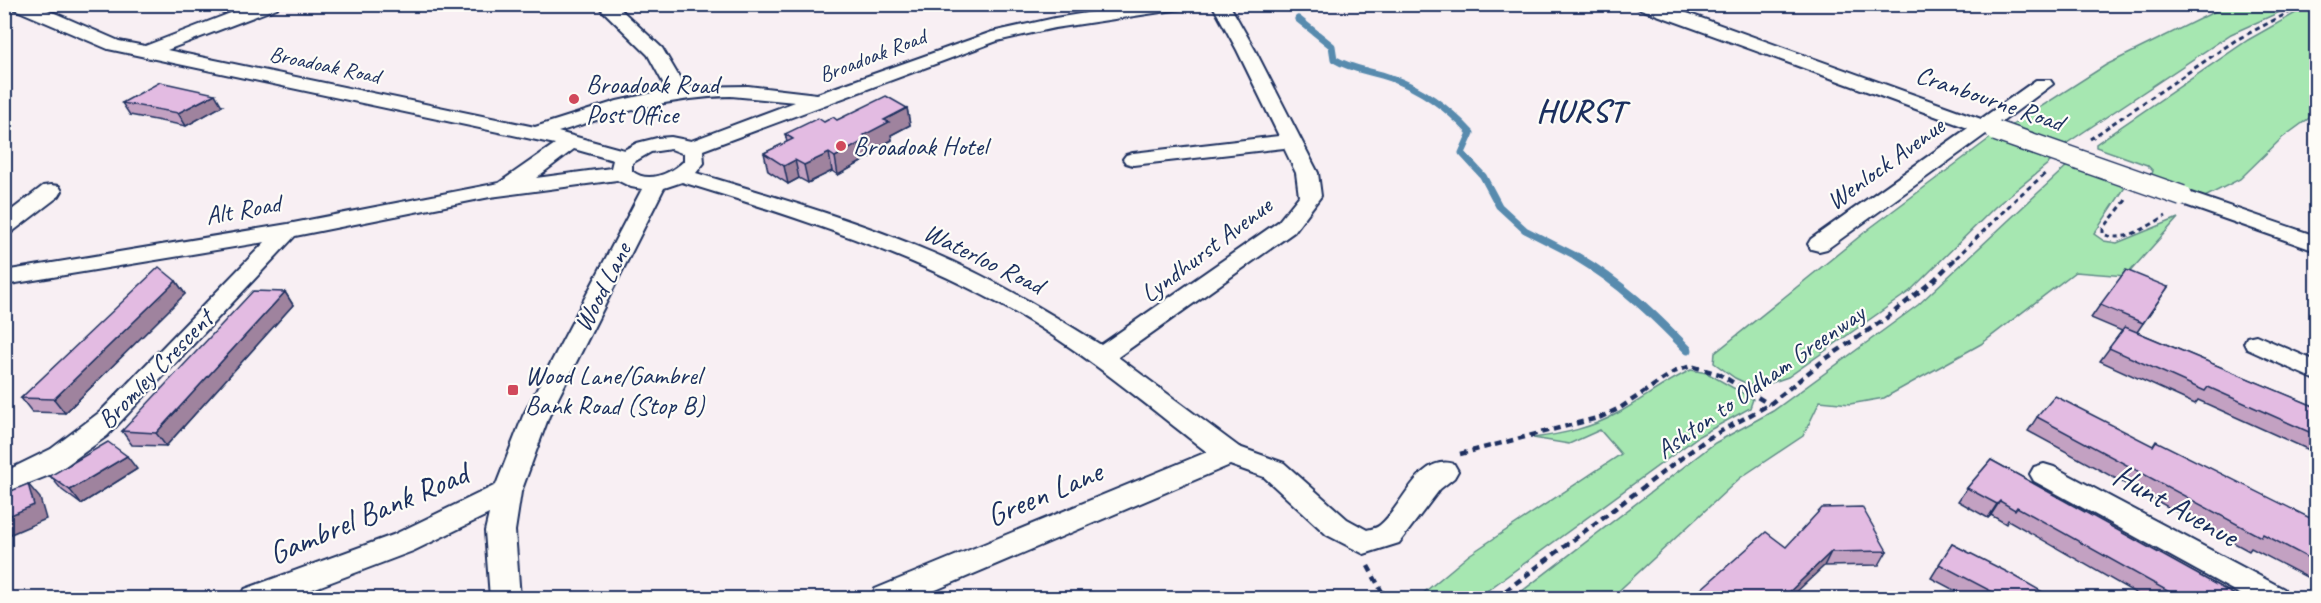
<svg xmlns="http://www.w3.org/2000/svg" width="2321" height="603" font-family="Caveat,sans-serif">
<style>
.green{fill:#a6e7b1;stroke:#608b88;stroke-width:1.5}
.lines{fill:none;stroke-linecap:round;stroke-linejoin:round}
.stream-far1{stroke:#598bae;stroke-width:7}
.stream{stroke:#598bae;stroke-width:9}
.service-casing{stroke:#1b2f5e;stroke-width:4}
.minor-casing{stroke:#1b2f5e;stroke-width:4}
.path-far1{stroke:#1b2f5e;stroke-width:3;stroke-dasharray:5 4;stroke-linecap:butt}
.path{stroke:#1b2f5e;stroke-width:4.5;stroke-dasharray:7 5;stroke-linecap:butt}
.service{fill:#fdfcf7;fill-rule:evenodd}
.minor{fill:#fdfcf7;fill-rule:evenodd}
.minor-bridge-casing{stroke:#1b2f5e;stroke-width:23;stroke-linecap:butt}
.minor-bridge{stroke:#fdfcf7;stroke-width:20}
.wall{fill:#c3a1c2;stroke:#1b2f5e;stroke-width:1.5}
.shaded-wall{fill:#9f839e;stroke:#1b2f5e;stroke-width:1.5}
.building{fill:#e3bbe2;stroke:#1b2f5e;stroke-width:1.5}
.poi-dot{fill:#d1495b;stroke:#fdfcf7;stroke-width:2}
.labels{text-anchor:middle;stroke-width:4.5;stroke-linejoin:round;paint-order:stroke}
.far-street-label{font-size:22px;fill:#1b2f5e;stroke:#fdfcf7}
.poi-label{font-size:26px;fill:#1b2f5e;stroke:#fdfcf7;text-anchor:start}
.street-label{font-size:26px;fill:#1b2f5e;stroke:#fdfcf7}
.district-label{font-size:32px;font-weight:bold;letter-spacing:1.5px;fill:#1b2f5e;stroke:#fdfcf7}
.near-street-label{font-size:32px;fill:#1b2f5e;stroke:#fdfcf7}
</style>
<rect width="100%" height="100%" fill="#f8eff3"/>
<filter id="ink" filterUnits="userSpaceOnUse"><feTurbulence type="fractalNoise" baseFrequency=".0167" numOctaves="2"/><feDisplacementMap in="SourceGraphic" scale="12" xChannelSelector="R" yChannelSelector="G"/><feConvolveMatrix kernelMatrix="1 2 1 2 8 2 1 2 1" color-interpolation-filters="sRGB"/></filter>
<g filter="url(#ink)">
<g class="green">
<polygon points="2213,5 2292,5 2291,7 2231,34 2061,147 2006,129 2106,65 2220,9"/>
<polygon points="2308,6 2316,6 2316,113 2282,138 2240,179 2203,198 2150,178 2153,171 2147,165 2096,147 2096,144 2248,40"/>
<polygon points="1993,136 2055,158 1995,207 1910,291 1788,377 1756,388 1735,378 1714,363 1715,353 1870,228"/>
<polygon points="2070,163 2128,183 2094,234 2104,241 2117,243 2178,218 2126,276 2075,272 1981,344 1884,398 1850,404 1820,401 1803,436 1740,478 1611,598 1513,598 1715,443 1773,411 1918,305"/>
<path d="M1691 370 1707 373 1753 399 1750 408 1699 436 1477 598H1423L1420 596 1469 555 1621 454 1600 430 1569 444 1533 438C1563 434 1592 428 1618 413 1643 399 1665 382 1691 370Z"/>
</g>
<g class="lines">
<path class="stream-far1" d="M1298 19 1332 46 1334 59C1352 70 1372 71 1391 78 1422 89 1449 109 1471 133L1462 153 1483 176 1499 206 1525 230 1580 258"/>
<path class="stream" d="M1577 257C1621 283 1653 314 1688 350"/>
<g class="service-casing">
<polygon id="service" points="1094,4 1103,4 1107,16 1106,18 1100,18"/>
</g>
<g class="minor-casing">
<g id="minor">
<path d="M10 4H34L119 41 145 46 254 4H279L277 8 167 50 535 127 617 101 667 90 648 55 596 4H615L662 48 685 87 748 86 817 94 992 32 1055 18 1143 4H1189L1181 9 1055 28 997 41 703 150 704 163 696 173C776 197 856 220 933 253 992 278 1047 311 1101 345L1278 222 1299 196 1296 173 1284 148 1133 165 1126 163 1123 159 1126 155 1133 153 1279 136 1237 50 1212 4H1229L1255 50 1318 173 1321 196 1294 232 1118 357 1239 447 1284 463 1347 519 1367 530C1371 529 1377 528 1380 525 1402 508 1419 453 1454 464L1458 471 1454 478 1440 489 1399 543 1364 554 1327 535 1264 477 1230 465 917 598H871L875 589 1207 452C1145 404 1084 352 1016 313 910 253 797 217 682 182L664 188 549 416 521 492 515 531 520 598H490L485 531 489 514 413 551 289 598H241L245 589 393 535 496 485 523 416 642 189 631 187 617 180 490 197 295 236 107 436 57 472 4 493V472L51 449 100 412 265 242 4 285V271L288 224 499 183 555 144 108 49 12 8ZM731 96 795 102 691 141 671 137 657 138 637 143 624 150 558 132C615 114 670 97 731 96ZM574 149 613 160 611 168 536 178ZM671 149 684 154V161C670 174 648 184 632 171V163L651 152Z"/>
<polygon points="1636,4 1662,4 1981,119 2036,80 2050,80 2053,84 1998,125 2006,131 2003,135 1996,137 1986,134 1827,249 1819,251 1811,249 1808,244 1811,239 1968,128 1638,8"/>
<polygon points="51,185 59,186 62,191 59,196 12,232 4,234 4,216 43,186"/>
<polygon points="2182,190 2316,236 2316,251 2174,201 2171,196 2174,191"/>
<polygon points="2256,335 2316,361 2316,380 2247,349 2244,343 2247,337"/>
<polygon points="2044,464 2054,467 2284,589 2288,598 2247,598 2034,481 2030,474 2034,467"/>
</g>
</g>
<g class="path-far1">
<polyline points="2090,139 2236,40 2305,4"/>
<path d="M2126 200 2103 229V234C2125 244 2147 226 2166 216"/>
<polyline points="1956,258 2019,196 2046,173"/>
</g>
<g class="path">
<polyline points="1460,454 1601,417 1620,408 1674,372 1691,366 1719,374 1769,404"/>
<polyline points="1368,566 1382,592 1389,598"/>
<polyline points="1496,598 1707,439 1770,404 1824,360 1885,319 1935,279 1957,257"/>
</g>
<use href="#service" class="service"/>
<use href="#minor" class="minor"/>
<g class="minor-bridge-casing">
<polyline id="minor-bridge" points="1996,131 2182,196"/>
</g>
<use href="#minor-bridge" class="minor-bridge"/>
</g>
<g class="wall">
<polygon points="122,103 222,106 186,126 130,115"/>
<polygon points="907,108 910,125 891,135 892,140 871,151 872,156 838,175 832,171 808,183 799,178 788,184 768,171 764,153 787,142 785,134 824,122"/>
<polygon points="176,281 185,294 65,413 32,412 21,398 69,353"/>
<polygon points="2168,287 2137,332 2316,407 2316,453 2198,400 2195,404 2100,361 2122,331 2091,318 2100,305"/>
<polygon points="285,292 293,305 166,446 132,445 122,431"/>
<polygon points="2037,417 2153,446 2316,521 2316,582 2251,548 2249,551 2028,431"/>
<polygon points="1991,460 2240,598 2144,598 2008,520 2006,524 1991,515 1988,518 1958,501 1967,488"/>
<polygon points="137,469 81,504 62,490 50,476"/>
<polygon points="1952,544 2053,598 1969,598 1931,578"/>
<polygon points="1786,547 1887,551 1879,565 1824,566"/>
</g>
<g class="shaded-wall">
<polygon points="215,94 222,106 186,126 178,113"/>
<polygon points="907,108 910,125 891,135 892,140 871,151 872,156 838,175 835,157 884,120"/>
<polygon points="829,153 832,171 808,183 804,165"/>
<polygon points="795,160 799,178 788,184 784,166"/>
<polygon points="176,281 185,294 65,413 54,399"/>
<polygon points="285,292 293,305 166,446 156,433"/>
<polygon points="127,456 137,469 81,504 70,490"/>
<polygon points="28,484 40,498 46,519 4,537 4,518"/>
<polygon points="2000,501 1991,515 1988,518 1997,504"/>
<polygon points="1831,552 1824,566 1790,598 1783,598"/>
</g>
<g class="building">
<polygon points="160,82 215,94 178,113 122,103"/>
<polygon points="886,96 907,108 884,120 889,122 864,135 869,138 835,157 829,153 804,165 795,160 784,166 764,153 793,139 785,134 818,118 824,122 833,117 837,120"/>
<polygon points="159,267 176,281 54,399 21,398"/>
<polygon points="2126,270 2168,287 2143,323 2100,305"/>
<polygon points="253,291 285,292 156,433 122,431"/>
<polygon points="2125,327 2316,407 2316,435 2208,387 2205,391 2109,348"/>
<polygon points="2055,396 2153,446 2156,441 2316,521 2316,562 2263,534 2261,537 2037,417"/>
<polygon points="108,442 127,456 70,490 50,476"/>
<polygon points="1991,460 2240,598 2180,598 2017,507 2015,510 2000,501 1997,504 1967,488"/>
<polygon points="28,484 34,505 4,518 4,494"/>
<polygon points="1862,507 1887,551 1831,552 1783,598 1691,598 1766,532 1786,547 1822,508"/>
<polygon points="1952,544 2013,575 2053,598 2004,598 1939,564"/>
</g>
</g>
<g class="poi-dot">
<circle cx="574" cy="99" r="6"/>
<circle cx="841" cy="146" r="6"/>
<rect x="507" y="384" width="12" height="12" rx="3"/>
</g>
<g class="labels">
<g class="far-street-label">
<text transform="translate(872 55) rotate(-21)" y="8">Broadoak Road</text>
<text transform="translate(325 64) rotate(12)" y="8">Broadoak Road</text>
</g>
<g class="poi-label">
<text x="586" y="93">Broadoak Road<tspan x="586" dy="30">Post Office</tspan></text>
<text x="853" y="155">Broadoak Hotel</text>
<text x="525" y="384">Wood Lane/Gambrel<tspan x="525" dy="30">Bank Road (Stop B)</tspan></text>
</g>
<g class="street-label">
<text transform="translate(1990 98) rotate(19)" y="9">Cranbourne Road</text>
<text transform="translate(1885 163) rotate(-36)" y="9">Wenlock Avenue</text>
<text transform="translate(243 209) rotate(-10)" y="9">Alt Road</text>
<text transform="translate(1206 249) rotate(-37)" y="9">Lyndhurst Avenue</text>
<text transform="translate(984 258) rotate(26)" y="9">Waterloo Road</text>
<text transform="translate(602 287) rotate(-63)" y="9">Wood Lane</text>
<text transform="translate(155 369) rotate(-46)" y="9">Bromley Crescent</text>
<text transform="translate(1760 381) rotate(-35)" y="9">Ashton to Oldham Greenway</text>
</g>
<g class="district-label">
<text x="1581" y="121">HURST</text>
</g>
<g class="near-street-label">
<text transform="translate(1044 493) rotate(-23)" y="11">Green Lane</text>
<text transform="translate(2176 505) rotate(29)" y="11">Hunt Avenue</text>
<text transform="translate(368 513) rotate(-23)" y="11">Gambrel Bank Road</text>
</g>
</g>
<rect width="2321" height="603" fill="none" stroke="#fdfcf7" stroke-width="24"/>
<rect x="12" y="12" width="2297" height="579" fill="none" stroke="#1b2f5e" stroke-width="2" filter="url(#ink)"/>
</svg>
